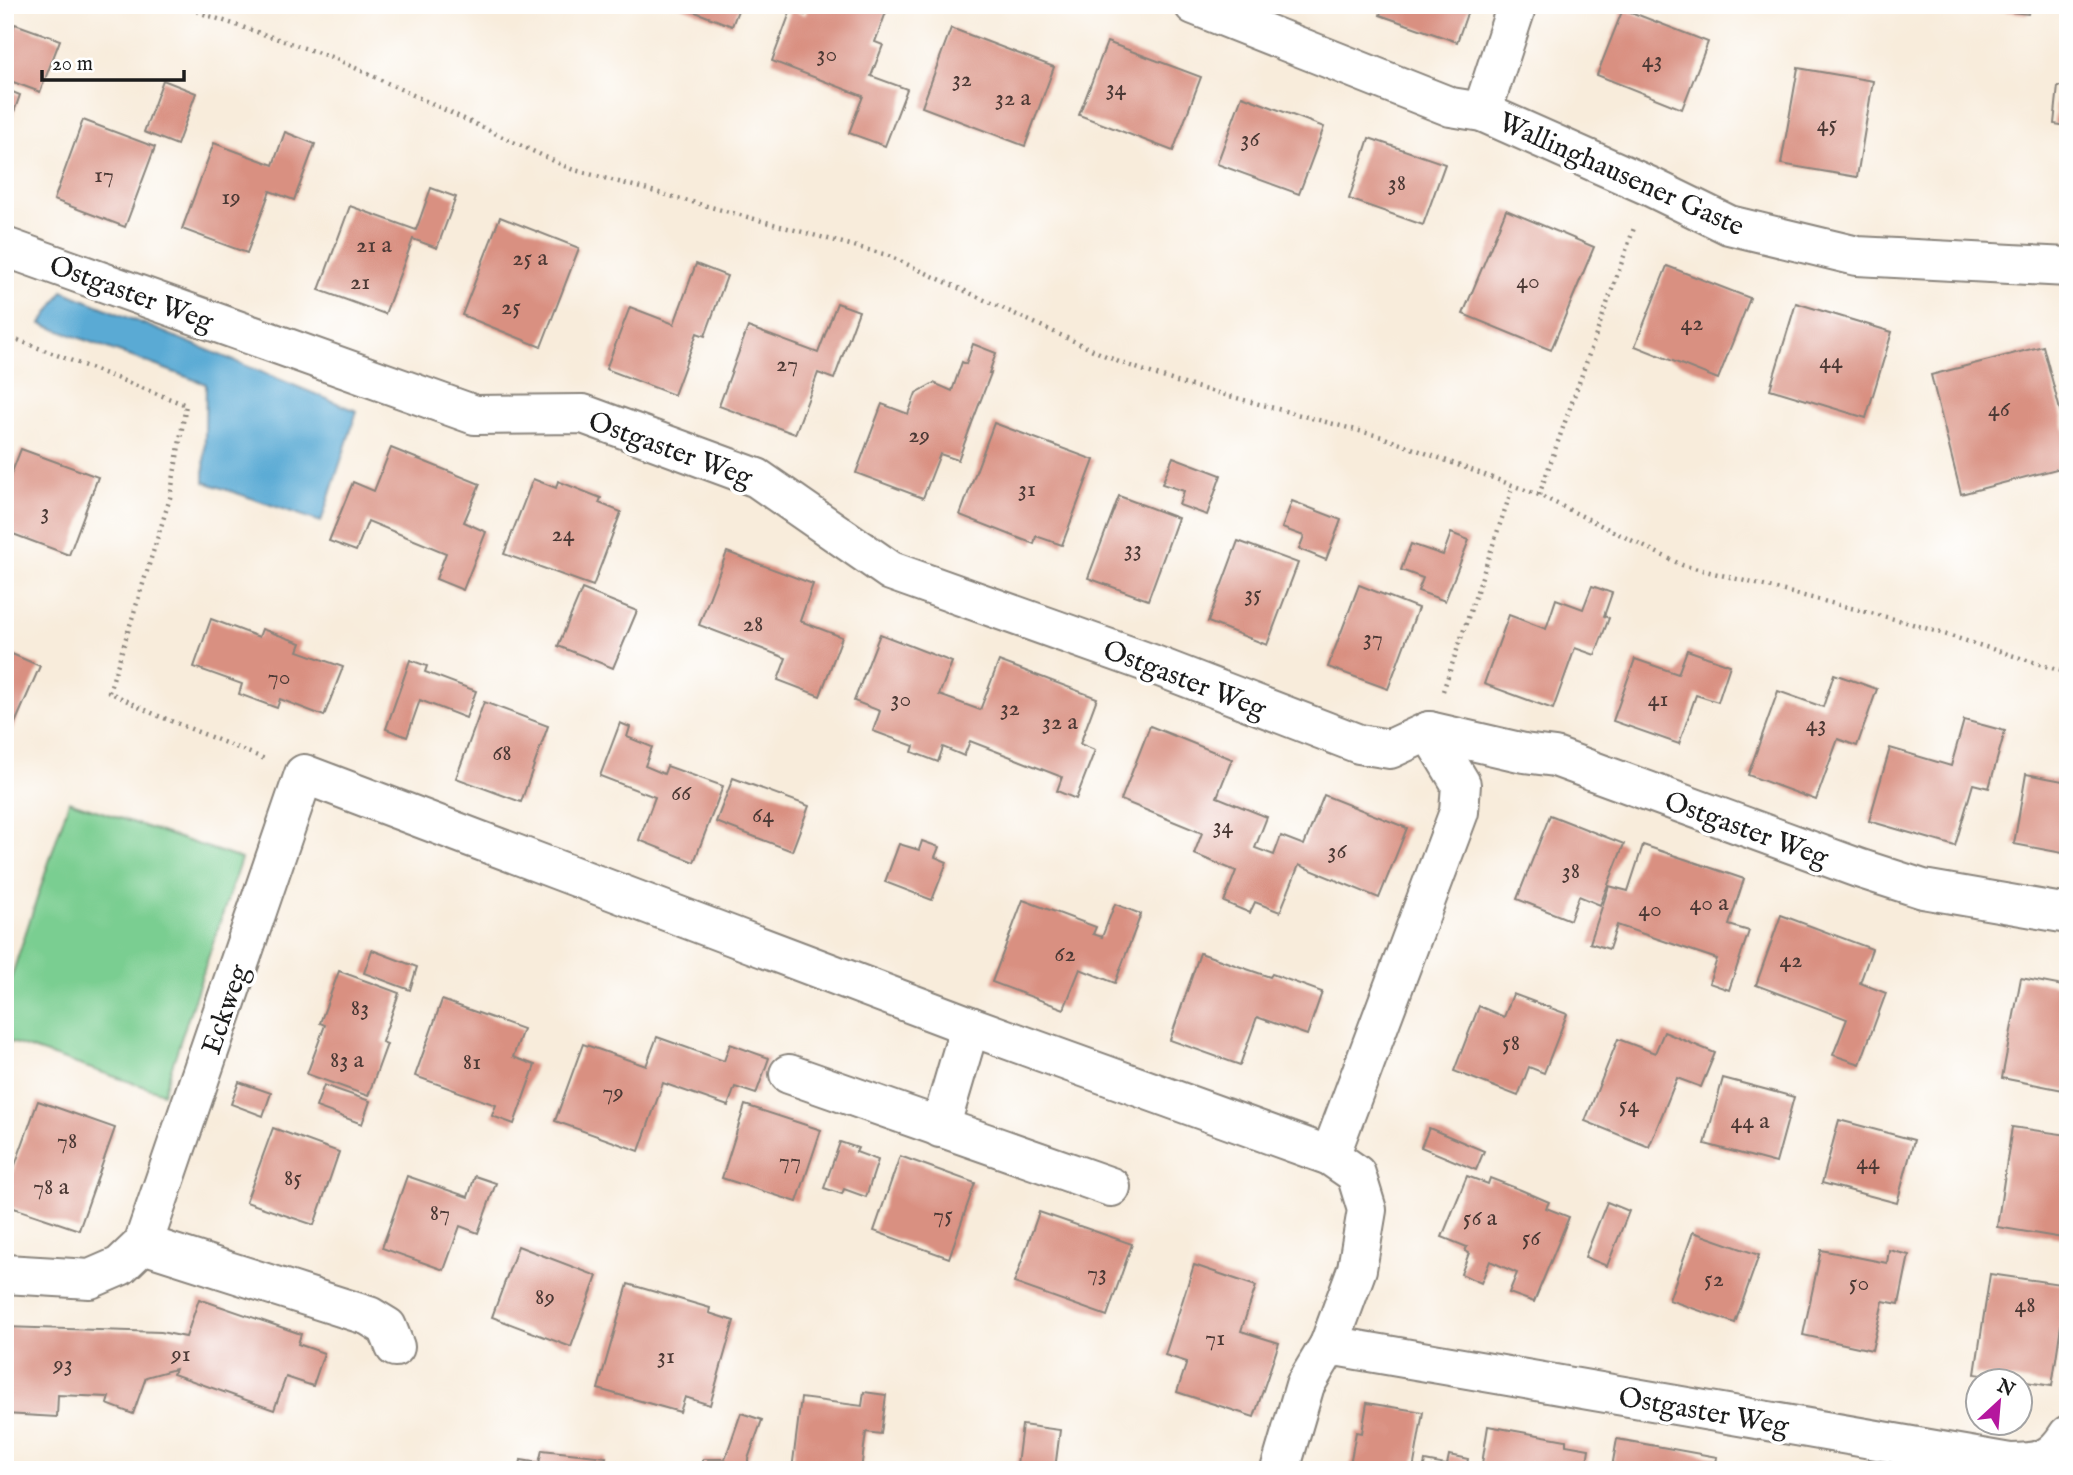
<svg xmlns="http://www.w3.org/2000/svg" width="2073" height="1475" font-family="'IM FELL English',serif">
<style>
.green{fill:#7ace91;stroke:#4b7556;stroke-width:2}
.water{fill:#5aaad4;stroke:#3b6378;stroke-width:2}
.building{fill:#d99081}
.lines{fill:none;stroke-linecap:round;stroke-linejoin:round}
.minor-casing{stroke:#8a847c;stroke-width:42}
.path{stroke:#8a847c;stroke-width:4.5;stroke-dasharray:2 5;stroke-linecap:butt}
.minor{stroke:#fff;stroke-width:38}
.labels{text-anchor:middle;stroke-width:7;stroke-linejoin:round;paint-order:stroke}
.number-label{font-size:24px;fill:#4b3935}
.street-label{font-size:28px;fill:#1c1c1c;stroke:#fff}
</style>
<rect width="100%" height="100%" fill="#fff"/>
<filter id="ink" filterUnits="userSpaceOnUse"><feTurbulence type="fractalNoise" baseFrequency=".0143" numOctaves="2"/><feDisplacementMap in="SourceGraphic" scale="14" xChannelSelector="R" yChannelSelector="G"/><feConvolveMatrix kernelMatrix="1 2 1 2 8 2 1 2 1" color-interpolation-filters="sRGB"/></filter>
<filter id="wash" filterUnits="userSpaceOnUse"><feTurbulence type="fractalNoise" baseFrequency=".00686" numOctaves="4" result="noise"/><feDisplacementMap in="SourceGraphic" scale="28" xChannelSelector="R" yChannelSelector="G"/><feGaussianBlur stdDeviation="1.57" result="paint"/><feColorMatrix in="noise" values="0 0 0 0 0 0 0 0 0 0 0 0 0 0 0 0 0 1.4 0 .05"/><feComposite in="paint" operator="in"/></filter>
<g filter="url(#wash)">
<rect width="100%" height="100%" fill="#f8ecdb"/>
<polygon class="green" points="69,801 241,859 163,1093 5,1040 5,996"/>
<polygon class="water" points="63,291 357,411 321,522 204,482 206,384 41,324"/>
<g id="blocks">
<g class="building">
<polygon points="677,5 740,5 732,26"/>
<polygon points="809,5 884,5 888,7 875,42 883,45 871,76 907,89 885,146 849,133 863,96 772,61 791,10 805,15"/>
<polygon points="1383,5 1470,5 1457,42 1380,15"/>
<polygon points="1970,5 2030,5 2028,14 1970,7"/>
<polygon points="1623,9 1708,42 1682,109 1597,75"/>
<polygon points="15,24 60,40 40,92 5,79 5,49"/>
<polygon points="951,28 1054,67 1025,146 922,107"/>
<polygon points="1107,42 1201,77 1173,151 1079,115"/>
<polygon points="1798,68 1873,81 1857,177 1781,164"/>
<polygon points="163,80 196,93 177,145 144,132"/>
<polygon points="2058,86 2068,87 2068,126 2054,124"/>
<polygon points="5,89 20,95 6,134 5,134"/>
<polygon points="1242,96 1324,127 1299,194 1217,164"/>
<polygon points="83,120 155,147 125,227 54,200"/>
<polygon points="285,132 315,144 294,200 270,191 247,253 182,229 214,143 273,165"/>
<polygon points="1369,138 1445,164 1423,225 1349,199"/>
<polygon points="431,188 456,197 437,248 413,239 385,314 319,290 350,206 416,230"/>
<polygon points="1506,210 1594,247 1551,350 1463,314"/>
<polygon points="500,217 579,248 541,347 462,315"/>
<polygon points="696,264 727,276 705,336 697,333 674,395 606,369 630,307 674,324"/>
<polygon points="1667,266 1750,298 1718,379 1635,346"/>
<polygon points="837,303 859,311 834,379 818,373 795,434 719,406 748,327 818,353"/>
<polygon points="1796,303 1892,332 1866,418 1770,389"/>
<polygon points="973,344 996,353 989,373 991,373 958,460 940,454 923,498 856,473 882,404 908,414 916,393 934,383 952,391 962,362 966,364"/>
<polygon points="2043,346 2068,440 2068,466 1961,494 1931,375"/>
<polygon points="994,423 1094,460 1062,545 1036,536 1034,544 960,515"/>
<polygon points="391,448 480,484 464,522 486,532 463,590 436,579 446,553 368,521 356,551 329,541 353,482 374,491"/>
<polygon points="21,449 98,477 69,555 5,531 5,490"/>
<polygon points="1173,457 1221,475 1207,515 1179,505 1184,491 1162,484"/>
<polygon points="533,479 556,488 558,481 601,498 599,503 621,512 593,586 504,554"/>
<polygon points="1119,496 1178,518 1148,600 1088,578"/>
<polygon points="1292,501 1341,520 1326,560 1299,549 1304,536 1282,528"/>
<polygon points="1451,533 1469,540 1445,601 1418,591 1423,578 1401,570 1411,544 1443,555"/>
<polygon points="1238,541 1298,563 1267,645 1208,622"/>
<polygon points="727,552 813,584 800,621 842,637 820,696 778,680 786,658 699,625"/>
<polygon points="1359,585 1418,608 1388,689 1328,667"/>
<polygon points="1592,586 1612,593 1604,616 1609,618 1595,655 1575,648 1553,709 1484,684 1509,615 1546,629 1556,599 1583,609"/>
<polygon points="582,589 637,611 613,668 558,646"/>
<polygon points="211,619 259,637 262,629 301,643 298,651 343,667 324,716 280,699 277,708 239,694 242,684 194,667"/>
<polygon points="880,634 952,662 939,695 980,710 999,661 1097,698 1080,744 1095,750 1076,799 1057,791 1062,777 970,741 964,756 943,747 938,762 912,752 914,746 873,731 880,711 854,701"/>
<polygon points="1687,650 1730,665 1718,702 1696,695 1679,744 1613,721 1635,659 1678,674"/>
<polygon points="5,651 40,666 9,737 5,736"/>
<polygon points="410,660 427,666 425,672 476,691 466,718 420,700 407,737 386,729"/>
<polygon points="1834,674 1877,689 1857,746 1838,739 1816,800 1748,775 1778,691 1823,707"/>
<polygon points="484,702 548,726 521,802 456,778"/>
<polygon points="1964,720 2005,731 1989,788 1973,784 1955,846 1869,821 1890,748 1951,766"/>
<polygon points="620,723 630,727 627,737 652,747 645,766 664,774 667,766 723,786 694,862 639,840 655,797 600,776"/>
<polygon points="1150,726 1232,759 1217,797 1267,817 1255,848 1274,855 1281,836 1304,845 1324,795 1407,828 1379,898 1299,865 1280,912 1255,902 1250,913 1224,902 1236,871 1194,854 1202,833 1121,800"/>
<polygon points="2026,774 2068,782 2068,854 2014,844"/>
<polygon points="733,778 809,806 792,851 716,822"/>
<polygon points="1550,815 1624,844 1600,905 1579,896 1570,920 1517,899"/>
<polygon points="922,841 939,847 935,857 947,862 932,900 885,882 899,844 919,850"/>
<polygon points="1643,845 1744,879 1729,925 1749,931 1729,990 1709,983 1717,959 1617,925 1609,949 1590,943 1609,886 1628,891"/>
<polygon points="1023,900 1096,927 1093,934 1102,937 1115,904 1141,914 1115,983 1080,969 1064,1009 992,982"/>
<polygon points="1781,915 1872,949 1860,983 1886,993 1860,1064 1833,1055 1847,1019 1756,985"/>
<polygon points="372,950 417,967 410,990 364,973"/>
<polygon points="1200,953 1270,977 1272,974 1322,992 1307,1035 1257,1017 1240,1065 1170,1040"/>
<polygon points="339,971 399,993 382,1042 387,1044 368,1096 307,1074 325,1025 320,1023"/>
<polygon points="2021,978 2068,987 2068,1091 2002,1078"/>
<polygon points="1513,994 1567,1014 1544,1073 1529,1067 1518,1096 1454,1071 1479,1006 1504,1017"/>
<polygon points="442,1000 523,1029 513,1057 535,1065 514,1124 492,1116 496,1105 415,1076"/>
<polygon points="1664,1032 1715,1053 1701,1087 1677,1078 1649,1147 1585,1121 1618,1039 1655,1053"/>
<polygon points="657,1037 724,1061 730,1044 769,1058 756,1094 735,1087 728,1106 663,1083 639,1151 555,1121 583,1044 646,1066"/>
<polygon points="1723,1078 1794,1097 1776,1163 1705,1144"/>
<polygon points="239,1082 271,1093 263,1116 231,1104"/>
<polygon points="324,1085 370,1101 362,1124 316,1107"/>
<polygon points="38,1101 115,1128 79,1230 5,1205 5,1193"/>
<polygon points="745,1105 821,1130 797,1202 722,1178"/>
<polygon points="1839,1120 1914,1140 1897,1203 1822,1183"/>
<polygon points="2012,1127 2068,1135 2068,1239 1997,1227"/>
<polygon points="273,1128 339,1152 314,1225 246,1202"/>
<polygon points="1429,1128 1484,1151 1476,1170 1421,1147"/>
<polygon points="840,1142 858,1148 856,1152 878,1160 866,1197 844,1189 842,1194 824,1188"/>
<polygon points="900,1156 975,1183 949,1258 874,1231"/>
<polygon points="407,1176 468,1197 475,1176 496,1183 478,1233 460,1226 444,1270 382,1248"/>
<polygon points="1467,1176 1488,1184 1490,1178 1521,1190 1549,1202 1546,1208 1569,1217 1534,1302 1509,1293 1517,1273 1490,1261 1481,1283 1461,1274 1469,1253 1465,1251 1467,1247 1442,1237"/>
<polygon points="1607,1202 1629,1211 1607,1266 1585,1257"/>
<polygon points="1039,1212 1132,1244 1107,1316 1014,1283"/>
<polygon points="1693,1232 1759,1255 1735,1323 1669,1300"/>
<polygon points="518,1246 597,1276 571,1347 492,1317"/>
<polygon points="1821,1250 1887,1263 1889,1250 1909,1255 1899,1304 1883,1301 1872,1350 1803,1335"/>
<polygon points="1194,1265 1256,1286 1241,1331 1279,1343 1254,1417 1177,1392 1187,1362 1165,1355"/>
<polygon points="1990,1274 2067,1285 2052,1386 1975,1374"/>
<polygon points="628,1284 710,1308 709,1313 734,1321 710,1405 685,1397 680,1412 598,1389"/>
<polygon points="199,1299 301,1334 298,1344 324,1353 313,1386 286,1377 274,1410 173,1374 175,1369 146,1377 133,1414 107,1404 109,1397 58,1395 57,1417 5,1414 5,1327 161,1332 186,1337"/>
<polygon points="864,1392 886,1395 881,1434 866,1432 861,1470 792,1470 801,1398 862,1406"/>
<polygon points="1367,1403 1423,1412 1413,1470 1349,1470 1356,1432 1362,1433"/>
<polygon points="741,1413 762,1420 748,1459 748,1470 703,1470 703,1459 725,1459"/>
<polygon points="1022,1425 1060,1430 1055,1469 1017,1465"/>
<polygon points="1488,1426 1566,1440 1566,1445 1589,1449 1587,1463 1612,1467 1617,1439 1717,1457 1715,1470 1481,1470"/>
<polygon points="542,1450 606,1457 603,1470 519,1470 521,1460 539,1463"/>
<polygon points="1449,1455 1468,1459 1466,1470 1446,1470"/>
<polygon points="1425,1461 1446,1465 1445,1470 1423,1470"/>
</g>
</g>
</g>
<g filter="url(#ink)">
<use href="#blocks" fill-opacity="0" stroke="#8a847c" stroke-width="2"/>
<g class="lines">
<g class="minor-casing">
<g id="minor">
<polyline points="1194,5 1451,107 1482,112 1649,186 1729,225 1857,256 2068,267"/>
<polyline points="1482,112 1517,5"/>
<polyline points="5,247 475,415 583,414 757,478 891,571 1152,664 1359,744 1390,749 1429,731 1524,753 1555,757 1858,868 1923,889 2068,914"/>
<polyline points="789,1074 1111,1187"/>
<polyline points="940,1128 970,1026"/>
<polyline points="1330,1156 1459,812 1461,784 1429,731"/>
<polyline points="143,1244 369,1316 387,1327 395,1347"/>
<path d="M5 1274 90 1279 120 1266 143 1244 304 774 970 1026 1330 1156 1356 1174 1367 1210 1357 1269 1329 1345 2010 1463C2038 1463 2052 1461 2068 1435"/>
<polyline points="1280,1470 1305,1385 1329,1345"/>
</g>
</g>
<g class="path">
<polyline points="177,5 334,58 571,169 887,255 1119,362 1177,382 1382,437 1539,495 1682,565 1906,622 2068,673"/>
<polyline points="5,335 186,405 170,498 109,692 154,714 265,759"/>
<polyline points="1539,495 1634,228"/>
<polyline points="1443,691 1513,486"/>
</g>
<use href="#minor" class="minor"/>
</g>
</g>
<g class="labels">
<g class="number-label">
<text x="827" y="61">30</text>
<text x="1652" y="67">43</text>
<text x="962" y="86">32</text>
<text x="1116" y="95">34</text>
<text x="1013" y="105">32 a</text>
<text x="1827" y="131">45</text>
<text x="1250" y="146">36</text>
<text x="104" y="182">17</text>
<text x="1397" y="190">38</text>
<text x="231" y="204">19</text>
<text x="374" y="252">21 a</text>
<text x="530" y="265">25 a</text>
<text x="1528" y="288">40</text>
<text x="360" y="289">21</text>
<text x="511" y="314">25</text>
<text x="1692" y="330">42</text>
<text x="1831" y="368">44</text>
<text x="787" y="371">27</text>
<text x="1999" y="416">46</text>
<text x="919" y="442">29</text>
<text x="1027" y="496">31</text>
<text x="45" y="519">3</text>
<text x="563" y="541">24</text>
<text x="1133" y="556">33</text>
<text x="1253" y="601">35</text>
<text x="753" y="631">28</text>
<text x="1373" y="645">37</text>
<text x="279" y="684">70</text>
<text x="901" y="706">30</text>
<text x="1658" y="706">41</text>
<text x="1010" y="715">32</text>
<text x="1060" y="729">32 a</text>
<text x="1816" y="731">43</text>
<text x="502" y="760">68</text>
<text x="681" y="800">66</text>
<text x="763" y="822">64</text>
<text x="1223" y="833">34</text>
<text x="1337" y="858">36</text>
<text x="1571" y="878">38</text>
<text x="1709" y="910">40 a</text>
<text x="1650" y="916">40</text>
<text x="1065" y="961">62</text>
<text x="1791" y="967">42</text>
<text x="360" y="1015">83</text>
<text x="1511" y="1050">58</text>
<text x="347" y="1067">83 a</text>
<text x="472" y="1069">81</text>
<text x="613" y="1099">79</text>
<text x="1629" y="1112">54</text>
<text x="1750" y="1128">44 a</text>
<text x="67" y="1148">78</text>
<text x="790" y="1168">77</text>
<text x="1868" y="1169">44</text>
<text x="293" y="1185">85</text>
<text x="51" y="1194">78 a</text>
<text x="440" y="1220">87</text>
<text x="943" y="1222">75</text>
<text x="1480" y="1225">56 a</text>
<text x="1531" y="1245">56</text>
<text x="1097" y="1280">73</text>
<text x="1714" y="1286">52</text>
<text x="1859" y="1290">50</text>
<text x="545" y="1304">89</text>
<text x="2025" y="1312">48</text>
<text x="1215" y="1345">71</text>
<text x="181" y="1361">91</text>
<text x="666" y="1363">31</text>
<text x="63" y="1371">93</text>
</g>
<g class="street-label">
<text transform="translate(1622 173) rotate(24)" y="10">Wallinghausener Gaste</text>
<text transform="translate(132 292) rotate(20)" y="10">Ostgaster Weg</text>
<text transform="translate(671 448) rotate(20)" y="10">Ostgaster Weg</text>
<text transform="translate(1185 678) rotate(21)" y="10">Ostgaster Weg</text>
<text transform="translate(1747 828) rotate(20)" y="10">Ostgaster Weg</text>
<text transform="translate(224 1009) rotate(-71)" y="10">Eckweg</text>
<text transform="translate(1704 1410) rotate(10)" y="10">Ostgaster Weg</text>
</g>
</g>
<rect width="2073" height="1475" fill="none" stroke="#fff" stroke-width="28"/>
<g transform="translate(1999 1402) rotate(26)"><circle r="33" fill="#ffffff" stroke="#a4a4a4" stroke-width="2"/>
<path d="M0-5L12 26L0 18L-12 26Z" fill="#b5179e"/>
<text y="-10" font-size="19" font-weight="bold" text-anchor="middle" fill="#1c1c1c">N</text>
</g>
<path d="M42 70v10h142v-10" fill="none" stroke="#1c1c1c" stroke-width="3.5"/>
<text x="52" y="70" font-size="21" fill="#1c1c1c" stroke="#ffffff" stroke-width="5" paint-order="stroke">20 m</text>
</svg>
